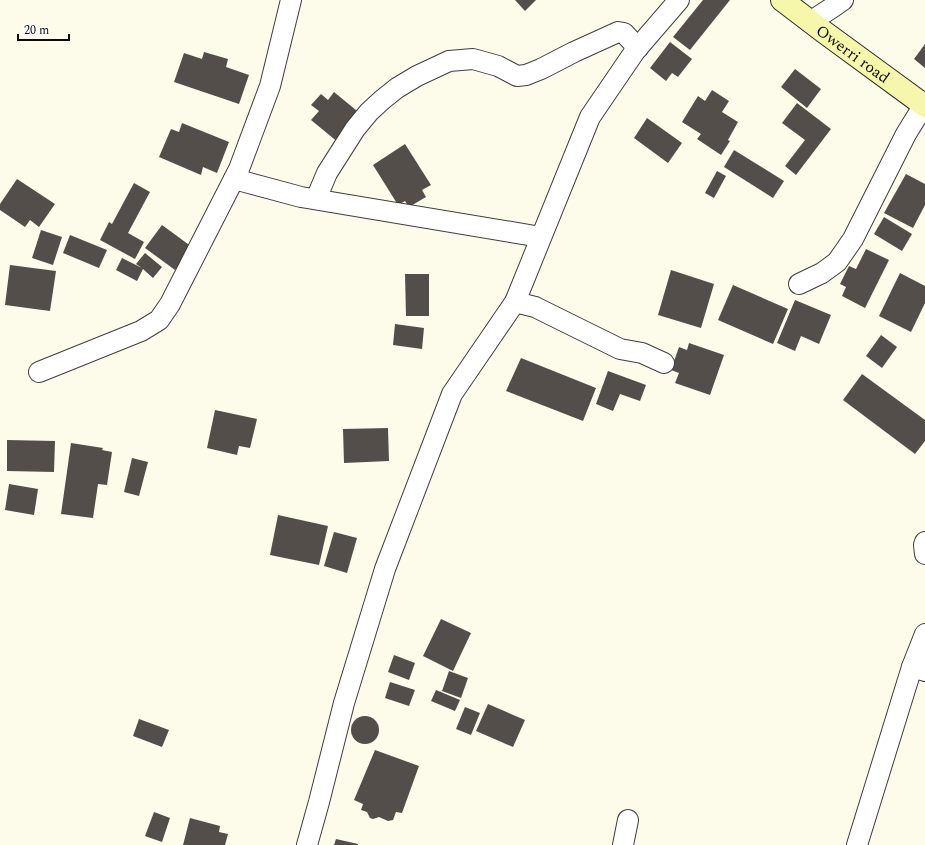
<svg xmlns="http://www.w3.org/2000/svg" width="925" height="845" font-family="Spectral,serif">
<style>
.building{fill:#534e49}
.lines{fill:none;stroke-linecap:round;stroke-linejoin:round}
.street-casing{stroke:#3e3e3e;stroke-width:22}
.secondary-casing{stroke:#2d2d2d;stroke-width:24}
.street{stroke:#fff;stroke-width:20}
.secondary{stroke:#f7f7ac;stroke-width:22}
.labels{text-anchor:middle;stroke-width:4;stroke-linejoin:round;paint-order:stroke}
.street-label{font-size:16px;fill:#0b0b0b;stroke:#fff}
</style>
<rect width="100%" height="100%" fill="#fdfceb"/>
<g class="building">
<polygon points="515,0 536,0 525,11"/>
<polygon points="703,0 730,0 690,50 673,37"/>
<polygon points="670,42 692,59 678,77 672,73 666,81 650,68"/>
<polygon points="925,44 925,68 914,59"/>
<polygon points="204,52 228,59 226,67 249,75 239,104 174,82 184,53 202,59"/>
<polygon points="795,69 821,89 807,108 781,87"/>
<polygon points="712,90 729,101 722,112 738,122 728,140 730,141 721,155 697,139 701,134 682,122 698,96 705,101"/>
<polygon points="334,92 362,115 339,143 311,120 319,111 311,105 321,94 328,100"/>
<polygon points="797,103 831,129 796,175 785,166 805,140 782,123"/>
<polygon points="647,118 682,143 668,163 634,138"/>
<polygon points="182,123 229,142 217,173 203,167 201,175 159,157 171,129 179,132"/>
<polygon points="405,144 431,185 422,190 426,197 409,207 405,201 398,205 373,165"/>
<polygon points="734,150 784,181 773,198 724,167"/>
<polygon points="717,171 726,176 714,198 705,193"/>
<polygon points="906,174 925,184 925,205 913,228 884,213"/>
<polygon points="17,179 55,204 39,227 30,220 25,227 0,210 0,204"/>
<polygon points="134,183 150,192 128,233 144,242 135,259 100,240 109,222 112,224"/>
<polygon points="884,217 912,234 902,251 874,234"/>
<polygon points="162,225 192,247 175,270 145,248"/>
<polygon points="41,230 62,237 53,265 32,258"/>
<polygon points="70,235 107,250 99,268 63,253"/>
<polygon points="866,249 889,260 865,308 842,296 846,287 840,284 849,266 856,269"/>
<polygon points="145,253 162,267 153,278 143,269 137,281 116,270 122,258 142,268 136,264"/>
<polygon points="10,265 56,271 50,311 5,305"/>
<polygon points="671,270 714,284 701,328 658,315"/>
<polygon points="900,273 925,286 925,303 911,332 879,316"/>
<polygon points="405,274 429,274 429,316 406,316"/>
<polygon points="733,285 788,309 773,344 718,320"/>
<polygon points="795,300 831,315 819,344 801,336 795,351 777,343"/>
<polygon points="395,324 424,328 422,349 393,345"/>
<polygon points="881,335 897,347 882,368 866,356"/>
<polygon points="689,343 724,355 710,395 675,383 679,373 671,370 679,347 687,350"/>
<polygon points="521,358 596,388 583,421 506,391"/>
<polygon points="608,371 646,385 640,401 620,394 613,411 596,404"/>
<polygon points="862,374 925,420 925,441 915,454 843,400"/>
<polygon points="215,410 257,419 250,448 239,446 237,455 207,448"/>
<polygon points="388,428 389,461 344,463 343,429"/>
<polygon points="7,440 55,441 54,472 7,471"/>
<polygon points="71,443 103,448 102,450 112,452 107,485 98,484 93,518 61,514"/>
<polygon points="132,458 148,462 139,496 124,492"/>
<polygon points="9,484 38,489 34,515 5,510"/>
<polygon points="278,515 328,526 319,565 270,555"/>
<polygon points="334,532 357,538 347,573 324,566"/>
<polygon points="441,619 471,633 453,671 423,656"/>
<polygon points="394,655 415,663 409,680 388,672"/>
<polygon points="449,671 468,678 461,698 442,691"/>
<polygon points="390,682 415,690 409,706 385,698"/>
<polygon points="436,690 460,700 455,711 431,701"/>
<polygon points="488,704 525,720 513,747 476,731"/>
<polygon points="465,707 480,713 471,735 456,729"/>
<circle cx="365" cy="730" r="14"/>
<polygon points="139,719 169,730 162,747 133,736"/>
<polygon points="375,750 419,766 402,813 396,812 393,820 388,821 379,817 373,819 370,818 367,812 361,810 363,804 354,800"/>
<polygon points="154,812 170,818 162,842 145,836"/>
<polygon points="190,818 220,826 219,832 228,834 225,845 183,845"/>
<polygon points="336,839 358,844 358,845 334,845"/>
</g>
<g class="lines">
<g class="street-casing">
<g id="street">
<polyline points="810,22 833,7 843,0"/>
<polyline points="234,179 301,197 541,237"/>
<polyline points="316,199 327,173 355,129 369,112 382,100 397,88 417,76 449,61 473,59 498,66 517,76 526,75 541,69 574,52 618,32 624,33 638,48"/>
<polyline points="799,284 822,273 837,262 853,239 906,134 924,105"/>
<polyline points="515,302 535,307 620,349 642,353 664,363"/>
<polyline points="39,372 141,331 159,320 170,304 239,169 270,86 291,0"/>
<polyline points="925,542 924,545 925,554"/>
<polyline points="912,667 925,634"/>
<polyline points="307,845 319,802 344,703 385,569 452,394 515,302 590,117 635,51 679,0"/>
<polyline points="623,845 628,820"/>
<polyline points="857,845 912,667 925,671"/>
</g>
</g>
<g class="secondary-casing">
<g id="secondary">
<path id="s1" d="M782 0 824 32 925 106"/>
</g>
</g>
<use href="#street" class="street"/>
<use href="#secondary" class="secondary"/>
</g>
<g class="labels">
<g class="street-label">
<text dy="6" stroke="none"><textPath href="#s1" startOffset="89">Owerri road</textPath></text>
</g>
</g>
<path d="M18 34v6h51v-6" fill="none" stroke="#0b0b0b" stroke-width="2"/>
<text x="24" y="34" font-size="12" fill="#0b0b0b" stroke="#ffffff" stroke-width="3" paint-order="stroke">20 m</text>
</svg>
